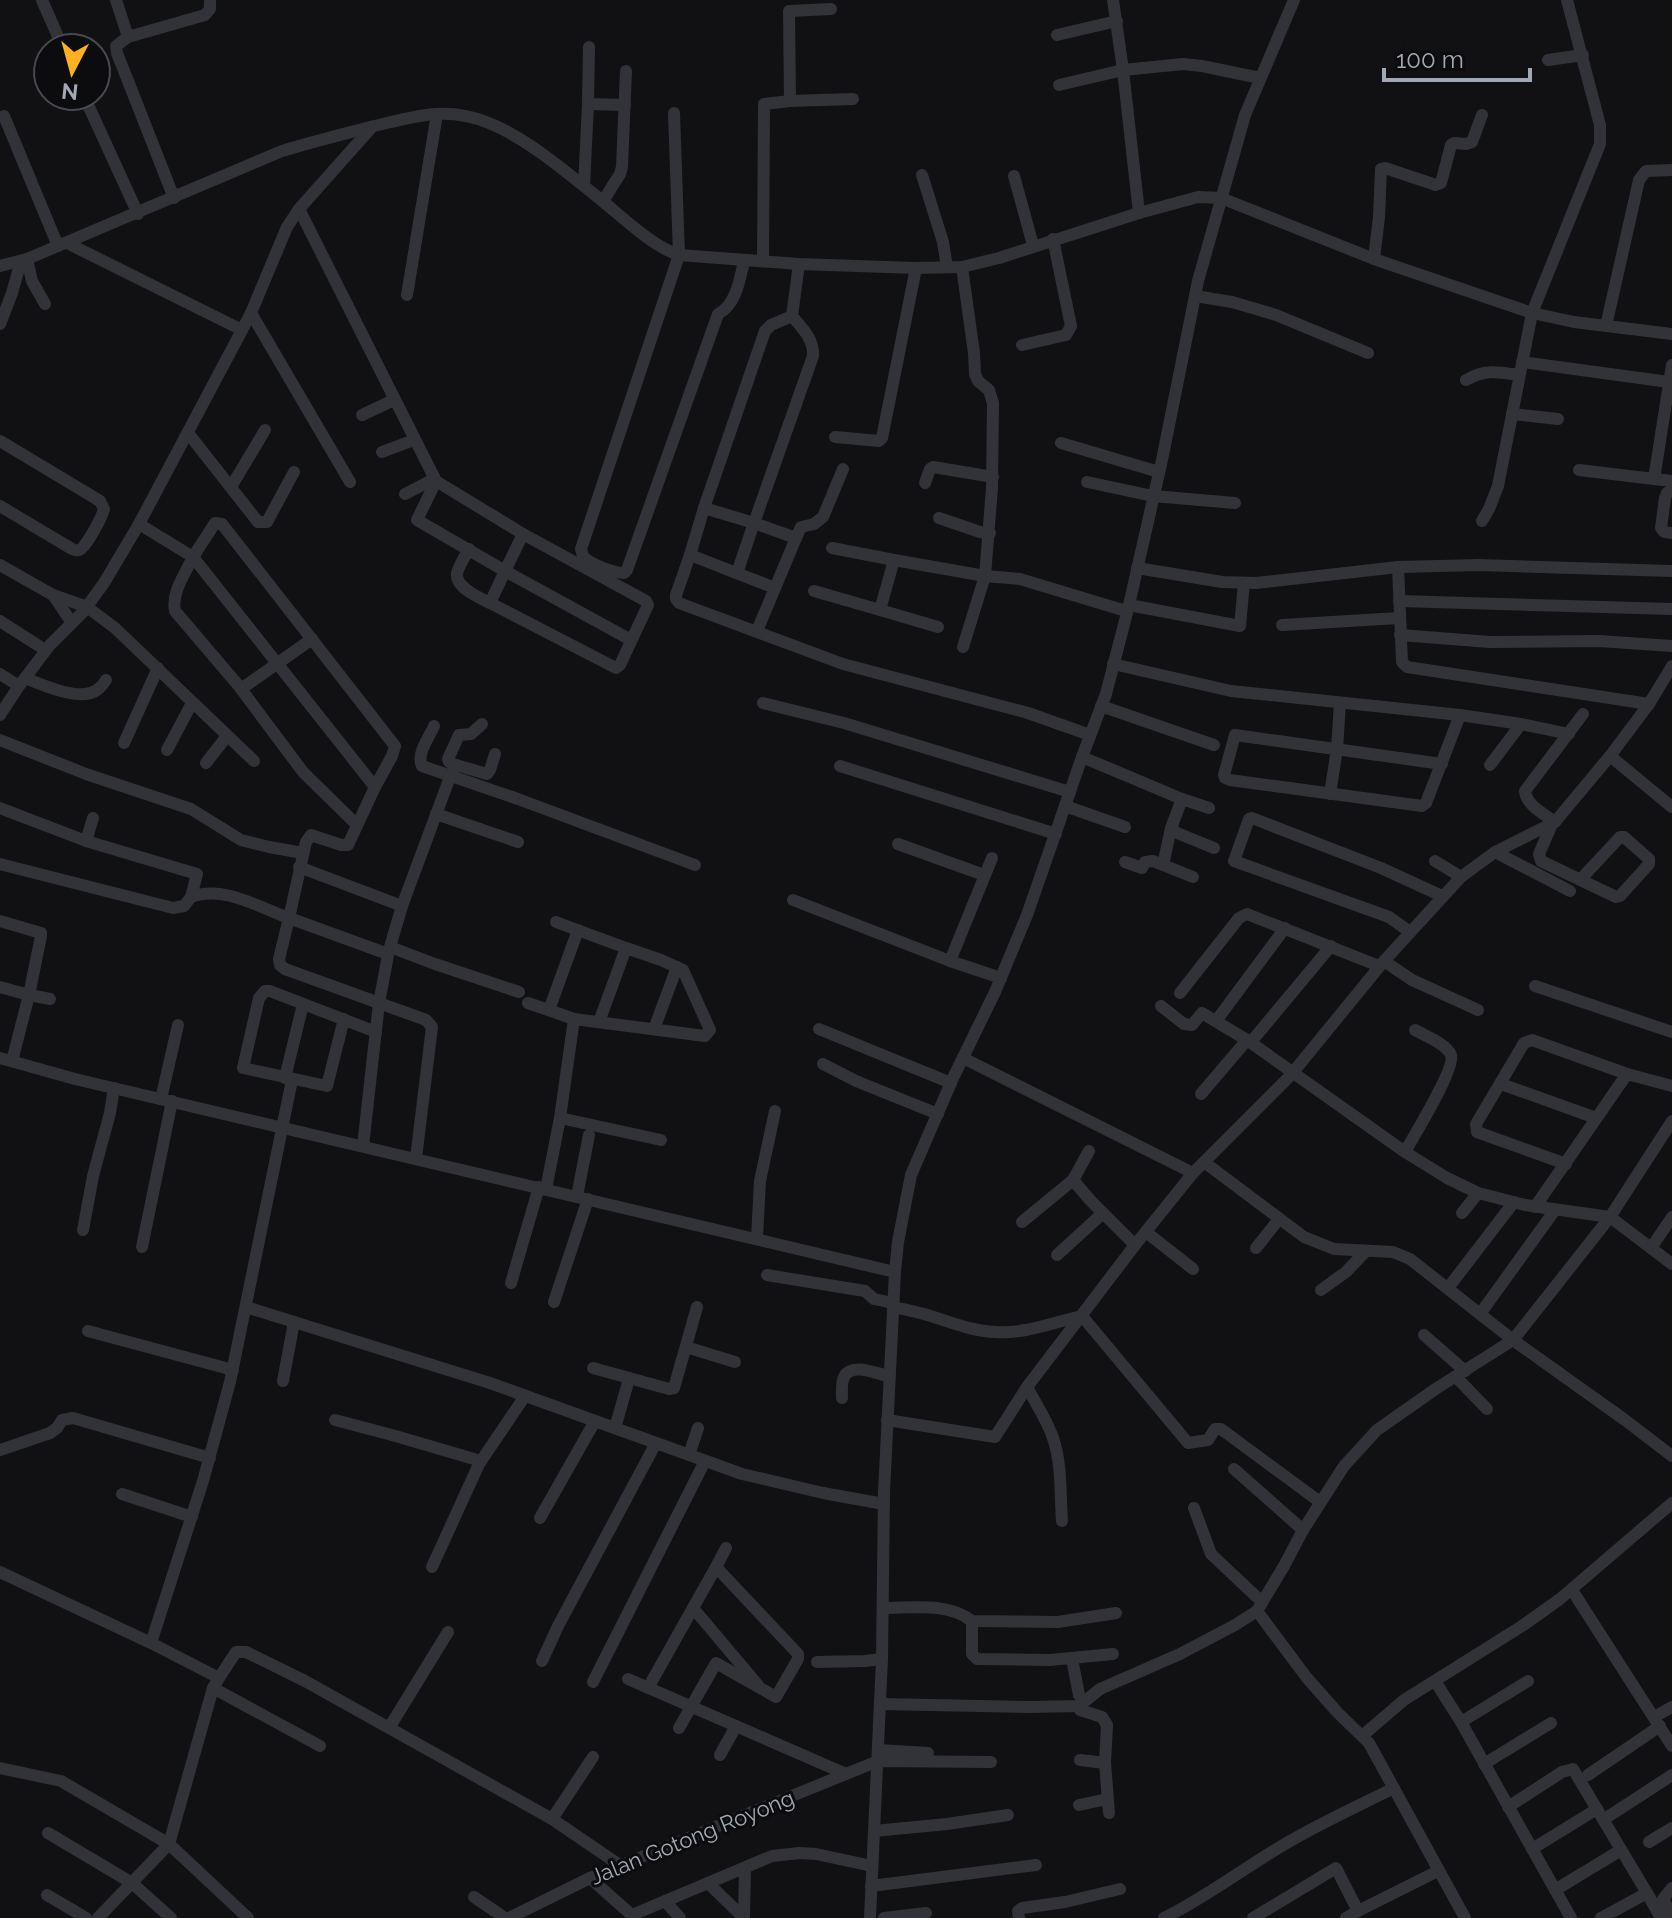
<svg xmlns="http://www.w3.org/2000/svg" width="1672" height="1918" font-family="Raleway,sans-serif">
<style>
.lines{fill:none;stroke-linecap:round;stroke-linejoin:round}
.minor{stroke:#323338;stroke-width:12}
.labels{text-anchor:middle;stroke-width:6;stroke-linejoin:round;paint-order:stroke}
.street-label{font-size:22px;fill:#a2a8b5;stroke:#0c0c0e}
</style>
<rect width="100%" height="100%" fill="#111113"/>
<g class="lines">
<g class="minor">
<polyline points="42,0 63,48"/>
<polyline points="116,0 128,37"/>
<polyline points="1113,0 1123,70 1183,64 1202,66 1260,78"/>
<polyline points="1057,35 1117,21"/>
<polyline points="589,47 588,104 625,105"/>
<polyline points="1548,60 1583,55"/>
<polyline points="1059,85 1123,70 1139,213"/>
<polyline points="84,96 138,214"/>
<polyline points="790,101 789,11 831,9"/>
<path d="M674 113 679 255 581 549C582 551 582 554 583 556 589 564 615 573 624 573L627 570 718 314C736 305 740 279 744 261"/>
<polyline points="4,116 58,246"/>
<polyline points="922,175 943,242 947,267"/>
<polyline points="1014,176 1033,245"/>
<polyline points="584,186 588,104"/>
<polyline points="174,198 117,53 116,46 128,37 205,15 210,9 210,0"/>
<polyline points="603,201 620,174 622,167 626,71"/>
<polyline points="299,209 436,481 523,534 646,601 648,605 620,665 616,668 490,603 505,571 631,640"/>
<polyline points="67,243 242,330"/>
<polyline points="27,259 32,281 45,304"/>
<polyline points="1374,259 1379,217 1381,169 1385,168 1430,183 1435,185 1441,183 1451,145 1454,143 1466,144 1472,142 1482,115"/>
<polyline points="763,261 764,104 790,101 853,99"/>
<path d="M0 266 27 259 282 151C311 142 340 135 370 127 413 117 445 105 489 123 526 138 564 170 595 195 617 212 652 247 679 255L799 264 916 268 962 267 999 258 1139 213 1198 197 1221 198 1374 259 1532 313 1574 322 1672 334"/>
<polyline points="962,267 974,353 975,374 978,381 989,390 993,403 992,488 985,576 963,647"/>
<polyline points="407,295 437,114"/>
<polyline points="1195,296 1232,302 1276,315 1368,353"/>
<polyline points="251,313 350,482"/>
<polyline points="0,324 12,293 21,261"/>
<polyline points="1606,326 1639,180 1646,171 1672,170"/>
<polyline points="1022,345 1066,335 1071,326 1053,239"/>
<polyline points="1522,362 1669,382"/>
<polyline points="1672,365 1654,479 1672,481"/>
<path d="M1466 380C1486 369 1498 372 1519 375"/>
<polyline points="1512,414 1558,419"/>
<polyline points="362,415 394,400"/>
<polyline points="188,433 258,522 267,522 294,472"/>
<polyline points="835,437 879,441 882,438 916,268"/>
<path d="M0 441 100 501 104 509C102 517 86 548 79 550 77 551 74 550 72 549L0 506"/>
<polyline points="1061,443 1159,472"/>
<polyline points="382,452 414,440"/>
<polyline points="1579,470 1654,479"/>
<polyline points="436,481 417,520 505,571 523,534"/>
<polyline points="1087,482 1153,496 1235,503"/>
<polyline points="925,483 930,469 933,467 993,477"/>
<polyline points="231,487 265,430"/>
<polyline points="1672,490 1667,493 1665,498 1661,528 1664,532 1672,533"/>
<polyline points="405,494 434,479"/>
<polyline points="704,508 690,555 775,588"/>
<polyline points="939,518 980,532 990,533"/>
<polyline points="1482,521 1489,509 1498,486 1532,313 1600,144 1600,125 1567,0"/>
<polyline points="796,538 801,527 814,524 823,517 843,469"/>
<polyline points="832,548 894,560"/>
<path d="M469 549C465 556 459 566 457 573 455 588 480 598 490 603"/>
<polyline points="690,555 676,595 676,599 679,603 843,664 1028,713 1090,735"/>
<polyline points="0,565 53,595 87,607 115,628 254,761"/>
<polyline points="1398,567 1402,662 1407,667 1649,704"/>
<polyline points="1137,568 1222,582 1256,583 1398,567 1479,565 1672,571"/>
<polyline points="737,573 754,523 704,508 765,331 771,325 792,316"/>
<polyline points="814,591 880,610 894,560 985,576 1020,579 1126,611"/>
<polyline points="53,595 72,623"/>
<polyline points="1399,601 1672,609"/>
<polyline points="1129,605 1240,626 1244,583"/>
<polyline points="880,610 938,627"/>
<polyline points="0,621 39,646"/>
<polyline points="1282,625 1399,618"/>
<path d="M757 631 796 538 754 523 813 356C814 339 802 328 792 316L799 264"/>
<polyline points="1400,635 1490,642 1599,641 1672,646"/>
<polyline points="1113,664 1231,691 1460,715 1521,724 1569,734"/>
<polyline points="0,674 19,686"/>
<path d="M25 678C42 685 80 702 97 690 100 688 104 683 106 680"/>
<polyline points="241,689 312,639"/>
<polyline points="763,703 844,723 1070,792"/>
<polyline points="1101,706 1214,745"/>
<polyline points="0,715 19,686 50,645 83,612 104,583 139,524 251,313 287,227 299,209 372,127"/>
<path d="M434 726C429 738 416 754 422 766L518 799 695 865"/>
<polyline points="0,740 86,774 191,809 241,840 269,847 303,853"/>
<polyline points="124,743 158,668"/>
<polyline points="167,750 192,703"/>
<polyline points="495,754 490,770 487,774 456,765 450,777 402,906 390,947 435,964 519,992"/>
<polyline points="1610,756 1672,807"/>
<polyline points="1082,757 1182,799 1171,828 1177,833 1214,848"/>
<polyline points="206,763 227,736"/>
<polyline points="1442,764 1235,735 1224,775 1225,778 1230,780 1422,806 1426,803 1460,715"/>
<polyline points="456,765 449,762 448,759 459,735 471,734 482,724"/>
<polyline points="1490,765 1521,724"/>
<polyline points="840,766 1056,834"/>
<polyline points="1330,794 1337,749 1340,703"/>
<polyline points="1182,799 1209,808"/>
<polyline points="1065,806 1125,827"/>
<polyline points="0,808 86,841 197,874 191,897"/>
<polyline points="436,814 518,842"/>
<path d="M1555 822C1544 814 1526 805 1525 791L1583 714"/>
<polyline points="1552,824 1539,854 1541,861 1616,897 1620,896 1649,864 1649,859 1624,837 1620,837 1580,880"/>
<path d="M357 825 303 772 238 685 175 611C171 593 185 574 193 557L375 787"/>
<polyline points="1171,828 1163,865 1193,877"/>
<polyline points="86,841 93,818"/>
<polyline points="898,844 984,875"/>
<polyline points="1495,852 1570,891"/>
<polyline points="1435,861 1461,877"/>
<polyline points="1125,862 1142,868 1145,862 1153,861 1163,865"/>
<path d="M0 864 173 908 184 906 191 897C224 885 258 907 289 918L306 842 311 835 341 845H348L375 787 392 756 395 746 222 524 215 523 193 557 139 524"/>
<polyline points="299,867 402,906"/>
<polyline points="793,900 950,961 992,858"/>
<polyline points="0,921 41,933 41,936 29,995 50,999"/>
<polyline points="556,922 626,948"/>
<polyline points="1410,932 1389,917 1234,861 1249,819 1252,818 1381,868 1442,896"/>
<polyline points="389,950 379,1003 426,1020 432,1027 416,1158"/>
<polyline points="950,961 1001,978"/>
<polyline points="1384,961 1412,980 1478,1010"/>
<polyline points="1535,986 1672,1032"/>
<polyline points="0,987 29,995 12,1061"/>
<polyline points="1180,993 1239,918 1247,914 1379,966"/>
<polyline points="528,1003 574,1019 705,1036 710,1030 683,970 661,960 626,948 599,1022"/>
<polyline points="1161,1006 1184,1024 1192,1025 1202,1013 1247,1040 1405,1152 1447,1178 1478,1193 1525,1205 1610,1217 1672,1264"/>
<polyline points="549,1010 578,930"/>
<polyline points="344,1019 327,1086 243,1068 259,998 265,991 270,991 376,1032"/>
<polyline points="1216,1021 1285,928"/>
<polyline points="654,1029 677,967"/>
<polyline points="819,1029 951,1083"/>
<polyline points="1251,1042 1331,946"/>
<polyline points="0,1058 75,1079 895,1272 898,1242 911,1175 953,1078 995,992 1027,915 1082,757 1106,694 1129,605 1162,460 1198,281 1245,115 1294,0"/>
<polyline points="963,1058 1193,1173"/>
<polyline points="823,1064 856,1081 938,1114"/>
<polyline points="285,1078 303,1004"/>
<polyline points="1501,1084 1596,1118"/>
<polyline points="1201,1094 1247,1040"/>
<polyline points="161,1099 178,1025"/>
<polyline points="560,1118 661,1140"/>
<polyline points="363,1146 379,1003 285,969 280,965 279,959 289,918 388,954"/>
<polyline points="1089,1151 1073,1180 1090,1200 1135,1245"/>
<path d="M1405 1152C1413 1137 1456 1068 1451 1055 1446 1043 1425 1036 1415 1030"/>
<polyline points="1204,1162 1304,1237 1334,1249 1393,1252 1410,1259 1513,1340 1625,1420 1672,1456"/>
<polyline points="1566,1164 1477,1132 1476,1124 1524,1043 1532,1040 1627,1074"/>
<polyline points="546,1189 560,1118 574,1019"/>
<polyline points="577,1196 589,1135"/>
<polyline points="1535,1207 1627,1074 1672,1086"/>
<polyline points="1462,1213 1478,1193"/>
<polyline points="1022,1222 1073,1180"/>
<polyline points="83,1230 93,1176 110,1113 114,1088"/>
<polyline points="1146,1232 1193,1269"/>
<polyline points="757,1238 760,1181 775,1111"/>
<polyline points="142,1247 172,1101"/>
<polyline points="1256,1248 1279,1219"/>
<polyline points="1651,1248 1672,1217"/>
<polyline points="1057,1255 1103,1213"/>
<polyline points="767,1275 865,1291 874,1299 893,1303"/>
<polyline points="511,1283 539,1187"/>
<polyline points="1448,1288 1514,1202"/>
<polyline points="1321,1290 1346,1272 1366,1251"/>
<polyline points="554,1302 588,1199"/>
<polyline points="246,1307 490,1383 742,1474 823,1493 884,1504"/>
<path d="M893 1307C903 1309 914 1311 924 1314 948 1321 970 1331 996 1332 1026 1334 1054 1322 1082 1316"/>
<polyline points="1480,1314 1555,1210"/>
<polyline points="1082,1316 1188,1443 1208,1440 1215,1429 1221,1429 1320,1502"/>
<polyline points="88,1331 233,1370"/>
<polyline points="1424,1335 1465,1371"/>
<polyline points="686,1347 735,1362"/>
<polyline points="593,1368 669,1389 674,1388 697,1307"/>
<polyline points="1456,1377 1487,1409"/>
<polyline points="283,1381 294,1322"/>
<path d="M1027 1387C1036 1404 1047 1420 1053 1438 1062 1464 1060 1494 1062 1521"/>
<path d="M842 1398C842 1392 841 1383 844 1377 851 1362 877 1374 889 1376"/>
<polyline points="335,1420 392,1435 481,1461"/>
<polyline points="887,1420 995,1437 1027,1387 1135,1245 1193,1173 1290,1076 1384,961 1461,877 1495,852 1555,822 1610,756 1649,704 1672,666"/>
<polyline points="615,1428 629,1379"/>
<polyline points="0,1450 50,1433 57,1428 62,1420 73,1418 210,1458"/>
<polyline points="689,1455 698,1428"/>
<polyline points="1234,1469 1303,1530"/>
<polyline points="122,1494 192,1517"/>
<polyline points="1194,1508 1211,1554 1262,1602"/>
<polyline points="540,1518 595,1421"/>
<polyline points="432,1567 479,1464 525,1396"/>
<polyline points="0,1572 151,1643 219,1678 213,1688 169,1844 98,1918"/>
<polyline points="1572,1590 1672,1746"/>
<polyline points="693,1608 758,1685"/>
<path d="M883 1608C912 1608 948 1602 972 1621L1058 1622 1116 1613"/>
<polyline points="1257,1611 1307,1678 1338,1713 1369,1743 1465,1918"/>
<polyline points="972,1621 972,1654 977,1659 1050,1660 1113,1654"/>
<polyline points="151,1643 203,1481 230,1382 292,1080"/>
<polyline points="1072,1659 1079,1695"/>
<polyline points="542,1661 558,1626 656,1443"/>
<polyline points="817,1662 865,1661 882,1659"/>
<polyline points="219,1678 236,1652 246,1652 305,1681 552,1819 621,1866"/>
<polyline points="628,1679 846,1774"/>
<polyline points="1435,1681 1461,1722 1571,1918"/>
<polyline points="593,1682 705,1461"/>
<polyline points="213,1688 320,1746"/>
<polyline points="648,1688 716,1567"/>
<polyline points="881,1704 1029,1707 1079,1706 1100,1689 1180,1654 1235,1625 1257,1611 1284,1566 1303,1530 1344,1466 1377,1430 1437,1388 1513,1340 1610,1217 1672,1121"/>
<polyline points="1079,1706 1080,1710 1102,1717 1107,1725 1105,1763 1109,1813"/>
<polyline points="1654,1717 1672,1707"/>
<polyline points="1461,1722 1528,1681"/>
<polyline points="389,1728 448,1632"/>
<polyline points="679,1728 716,1663 776,1697 798,1659 798,1654 716,1567 726,1548"/>
<polyline points="1362,1736 1404,1700 1522,1626 1560,1599 1672,1503"/>
<polyline points="879,1750 928,1753"/>
<polyline points="720,1755 736,1726"/>
<polyline points="1080,1760 1105,1763"/>
<polyline points="1484,1764 1551,1723"/>
<polyline points="0,1768 61,1781 169,1844 248,1918"/>
<polyline points="1588,1775 1660,1726"/>
<polyline points="1079,1805 1107,1799"/>
<polyline points="1508,1807 1562,1772 1573,1769 1647,1893"/>
<polyline points="1609,1816 1672,1775"/>
<polyline points="552,1819 593,1757"/>
<polyline points="874,1831 947,1824 1008,1815"/>
<polyline points="48,1833 132,1883 171,1918"/>
<polyline points="1649,1842 1672,1828"/>
<polyline points="1532,1849 1597,1809"/>
<polyline points="590,1878 635,1918"/>
<polyline points="708,1883 744,1918"/>
<polyline points="871,1886 1036,1865"/>
<polyline points="1672,1888 1663,1899 1672,1916"/>
<polyline points="1555,1890 1621,1850"/>
<polyline points="47,1895 86,1918"/>
<polyline points="474,1897 505,1918"/>
<polyline points="665,1901 680,1918"/>
<polyline points="1358,1911 1438,1871"/>
<polyline points="632,1915 772,1856 799,1853 816,1854 872,1866"/>
<polyline points="509,1918 590,1878 878,1761 991,1762"/>
<polyline points="744,1918 745,1868"/>
<polyline points="870,1918 882,1659 884,1492 895,1272"/>
<polyline points="884,1918 926,1913"/>
<polyline points="1019,1918 1018,1911 1022,1908 1065,1902 1120,1889"/>
<path d="M1164 1918C1205 1898 1241 1870 1280 1847 1316 1825 1356 1807 1394 1788"/>
<polyline points="1253,1918 1336,1868 1358,1911 1346,1918"/>
<polyline points="1601,1918 1647,1893 1661,1918"/>
</g>
</g>
<g class="labels">
<g class="street-label">
<text transform="translate(692 1837) rotate(-22)" y="8">Jalan Gotong Royong</text>
</g>
</g>
<g transform="translate(72 72) rotate(186)"><circle r="38" fill="#0c0c0e" stroke="#484a51" stroke-width="2"/>
<path d="M0-6L14 30L0 20L-14 30Z" fill="#fdb020"/>
<text y="-12" font-size="22" font-weight="bold" text-anchor="middle" fill="#a2a8b5">N</text>
</g>
<path d="M1384 68v12h146v-12" fill="none" stroke="#a2a8b5" stroke-width="4"/>
<text x="1396" y="68" font-size="24" fill="#a2a8b5" stroke="#0c0c0e" stroke-width="6" paint-order="stroke">100 m</text>
</svg>
